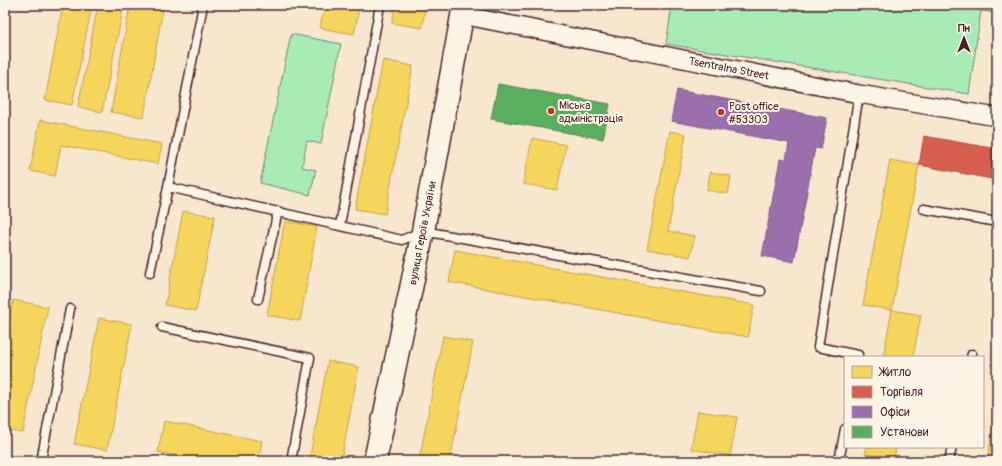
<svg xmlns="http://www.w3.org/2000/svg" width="1002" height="466" font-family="Pangolin,sans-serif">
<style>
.green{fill:#a7ebb6;stroke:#788570}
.homes{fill:#f6d55c;stroke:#c29e4d}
.shops{fill:#d6604d;stroke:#ac4c43}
.offices{fill:#9970ab;stroke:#815885}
.public{fill:#5aae61;stroke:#558351}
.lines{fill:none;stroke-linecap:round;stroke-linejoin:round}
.lane-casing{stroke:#4a1f2b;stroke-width:11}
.street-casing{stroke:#4a1f2b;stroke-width:20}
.secondary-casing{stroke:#4a1f2b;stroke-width:25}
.lane{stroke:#fcf5e5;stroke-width:8}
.street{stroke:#fcf5e5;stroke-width:17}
.secondary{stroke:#fcf5e5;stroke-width:22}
.poi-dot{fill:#c8321e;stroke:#fcf5e5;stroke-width:1.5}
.labels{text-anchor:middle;stroke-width:4;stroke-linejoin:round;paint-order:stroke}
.street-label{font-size:11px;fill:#4a1f2b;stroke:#fcf5e5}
.poi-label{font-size:11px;fill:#4a1f2b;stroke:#fcf5e5;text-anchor:start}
</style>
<rect width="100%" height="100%" fill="#f8e7cf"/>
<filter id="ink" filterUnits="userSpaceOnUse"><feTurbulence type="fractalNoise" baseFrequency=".025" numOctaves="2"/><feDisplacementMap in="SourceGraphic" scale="8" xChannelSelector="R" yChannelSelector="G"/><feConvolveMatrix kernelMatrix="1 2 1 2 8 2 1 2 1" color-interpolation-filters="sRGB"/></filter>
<g filter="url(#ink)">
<g class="green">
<polygon points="672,5 997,5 997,13 981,11 969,94 666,44"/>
<polygon points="291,34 341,44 321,144 307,141 302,167 316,170 310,195 260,183"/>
</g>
<g class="homes">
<polygon points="63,5 92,5 72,105 45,100"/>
<polygon points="98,5 124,5 102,112 78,107"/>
<polygon points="130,5 146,5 163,8 144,117 111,112"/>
<polygon points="241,5 254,5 254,7"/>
<polygon points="324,5 360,5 354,34 320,28"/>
<polygon points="395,5 426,5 422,28 392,23"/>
<polygon points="383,60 413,66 385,214 355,209"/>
<polygon points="40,120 162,144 158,164 61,145 55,176 30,171"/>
<polygon points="670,131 686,134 668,231 695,236 690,257 647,249"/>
<polygon points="532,138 566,145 557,190 523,184"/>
<polygon points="890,160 919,165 892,310 863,305"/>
<polygon points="710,172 731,176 728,194 707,190"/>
<polygon points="183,211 215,216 196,311 165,305"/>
<polygon points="285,221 317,227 300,321 267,315"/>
<polygon points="455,250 754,305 748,337 449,282"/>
<polygon points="13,300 48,307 23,433 5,430 5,341"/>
<polygon points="892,310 921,315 913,357 883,357"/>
<polygon points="99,318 132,324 107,450 74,444"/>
<polygon points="443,336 473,342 450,461 419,461"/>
<polygon points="328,361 359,367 341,461 309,461"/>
<polygon points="997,405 997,461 987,461"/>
<polygon points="698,411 737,417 730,456 691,449"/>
<polygon points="164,421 262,441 258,461 201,461 158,452"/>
<polygon points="867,447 896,447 894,460 865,454"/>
</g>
<polygon class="shops" points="924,136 997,149 997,180 919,165"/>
<polygon class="offices" points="677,90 827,118 821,149 815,148 794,262 762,256 780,159 786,160 789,143 671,121"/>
<polygon class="public" points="498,84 610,104 603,139 491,119"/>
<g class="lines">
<g class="lane-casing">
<g id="lane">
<polyline points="168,187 402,240 423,231 761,291"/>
<polyline points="924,209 997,222"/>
<polyline points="340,225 380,5"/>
<polyline points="150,273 168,187 203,5"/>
<polyline points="258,299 278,211"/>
<polyline points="162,327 310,358 291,461"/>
<polyline points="858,357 858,355 818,347 859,94"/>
<polyline points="971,357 972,354"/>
<polyline points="41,461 70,309"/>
<polyline points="839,461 845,429"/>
<polyline points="949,461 952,447"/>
</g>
</g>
<g class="street-casing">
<polyline id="street" points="462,15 859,94 997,117"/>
</g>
<g class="secondary-casing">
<polyline id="secondary" points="375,461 423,231 464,5"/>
</g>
<use href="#lane" class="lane"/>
<use href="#street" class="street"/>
<use href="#secondary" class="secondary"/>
</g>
</g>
<g class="poi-dot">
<circle cx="551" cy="111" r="4"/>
<circle cx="721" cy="112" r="4"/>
</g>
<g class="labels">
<g class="street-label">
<text transform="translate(729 68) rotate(11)" y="4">Tsentralna Street</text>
<text transform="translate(422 233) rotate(-79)" y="4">вулиця Героїв України</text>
</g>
<g class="poi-label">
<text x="559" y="109">Мiська<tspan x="559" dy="13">адмiнicтрацiя</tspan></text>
<text x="729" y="110">Post office<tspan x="729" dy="13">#53303</tspan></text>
</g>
</g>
<rect width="1002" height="466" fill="none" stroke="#fcf5e5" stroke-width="20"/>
<rect x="10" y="10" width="982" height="446" fill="none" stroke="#4a1f2b" stroke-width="1.5" filter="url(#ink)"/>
<rect x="844" y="356" width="140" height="92" fill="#fcf5e5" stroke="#b59f9b"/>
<rect x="852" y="366" width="20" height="12" fill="#f6d55c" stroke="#b59f9b"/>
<text x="880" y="376" font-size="12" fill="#4a1f2b">Житло</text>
<rect x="852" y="386" width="20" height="12" fill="#d6604d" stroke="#b59f9b"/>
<text x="880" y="396" font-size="12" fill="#4a1f2b">Торгівля</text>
<rect x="852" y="406" width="20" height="12" fill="#9970ab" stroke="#b59f9b"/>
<text x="880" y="416" font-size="12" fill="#4a1f2b">Офіси</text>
<rect x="852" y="426" width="20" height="12" fill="#5aae61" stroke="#b59f9b"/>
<text x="880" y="436" font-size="12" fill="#4a1f2b">Установи</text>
<g transform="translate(964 38)" stroke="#fcf5e5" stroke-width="3" paint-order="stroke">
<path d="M0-3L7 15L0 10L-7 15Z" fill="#4a1f2b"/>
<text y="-6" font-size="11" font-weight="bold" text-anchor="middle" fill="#4a1f2b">Пн</text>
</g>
</svg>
